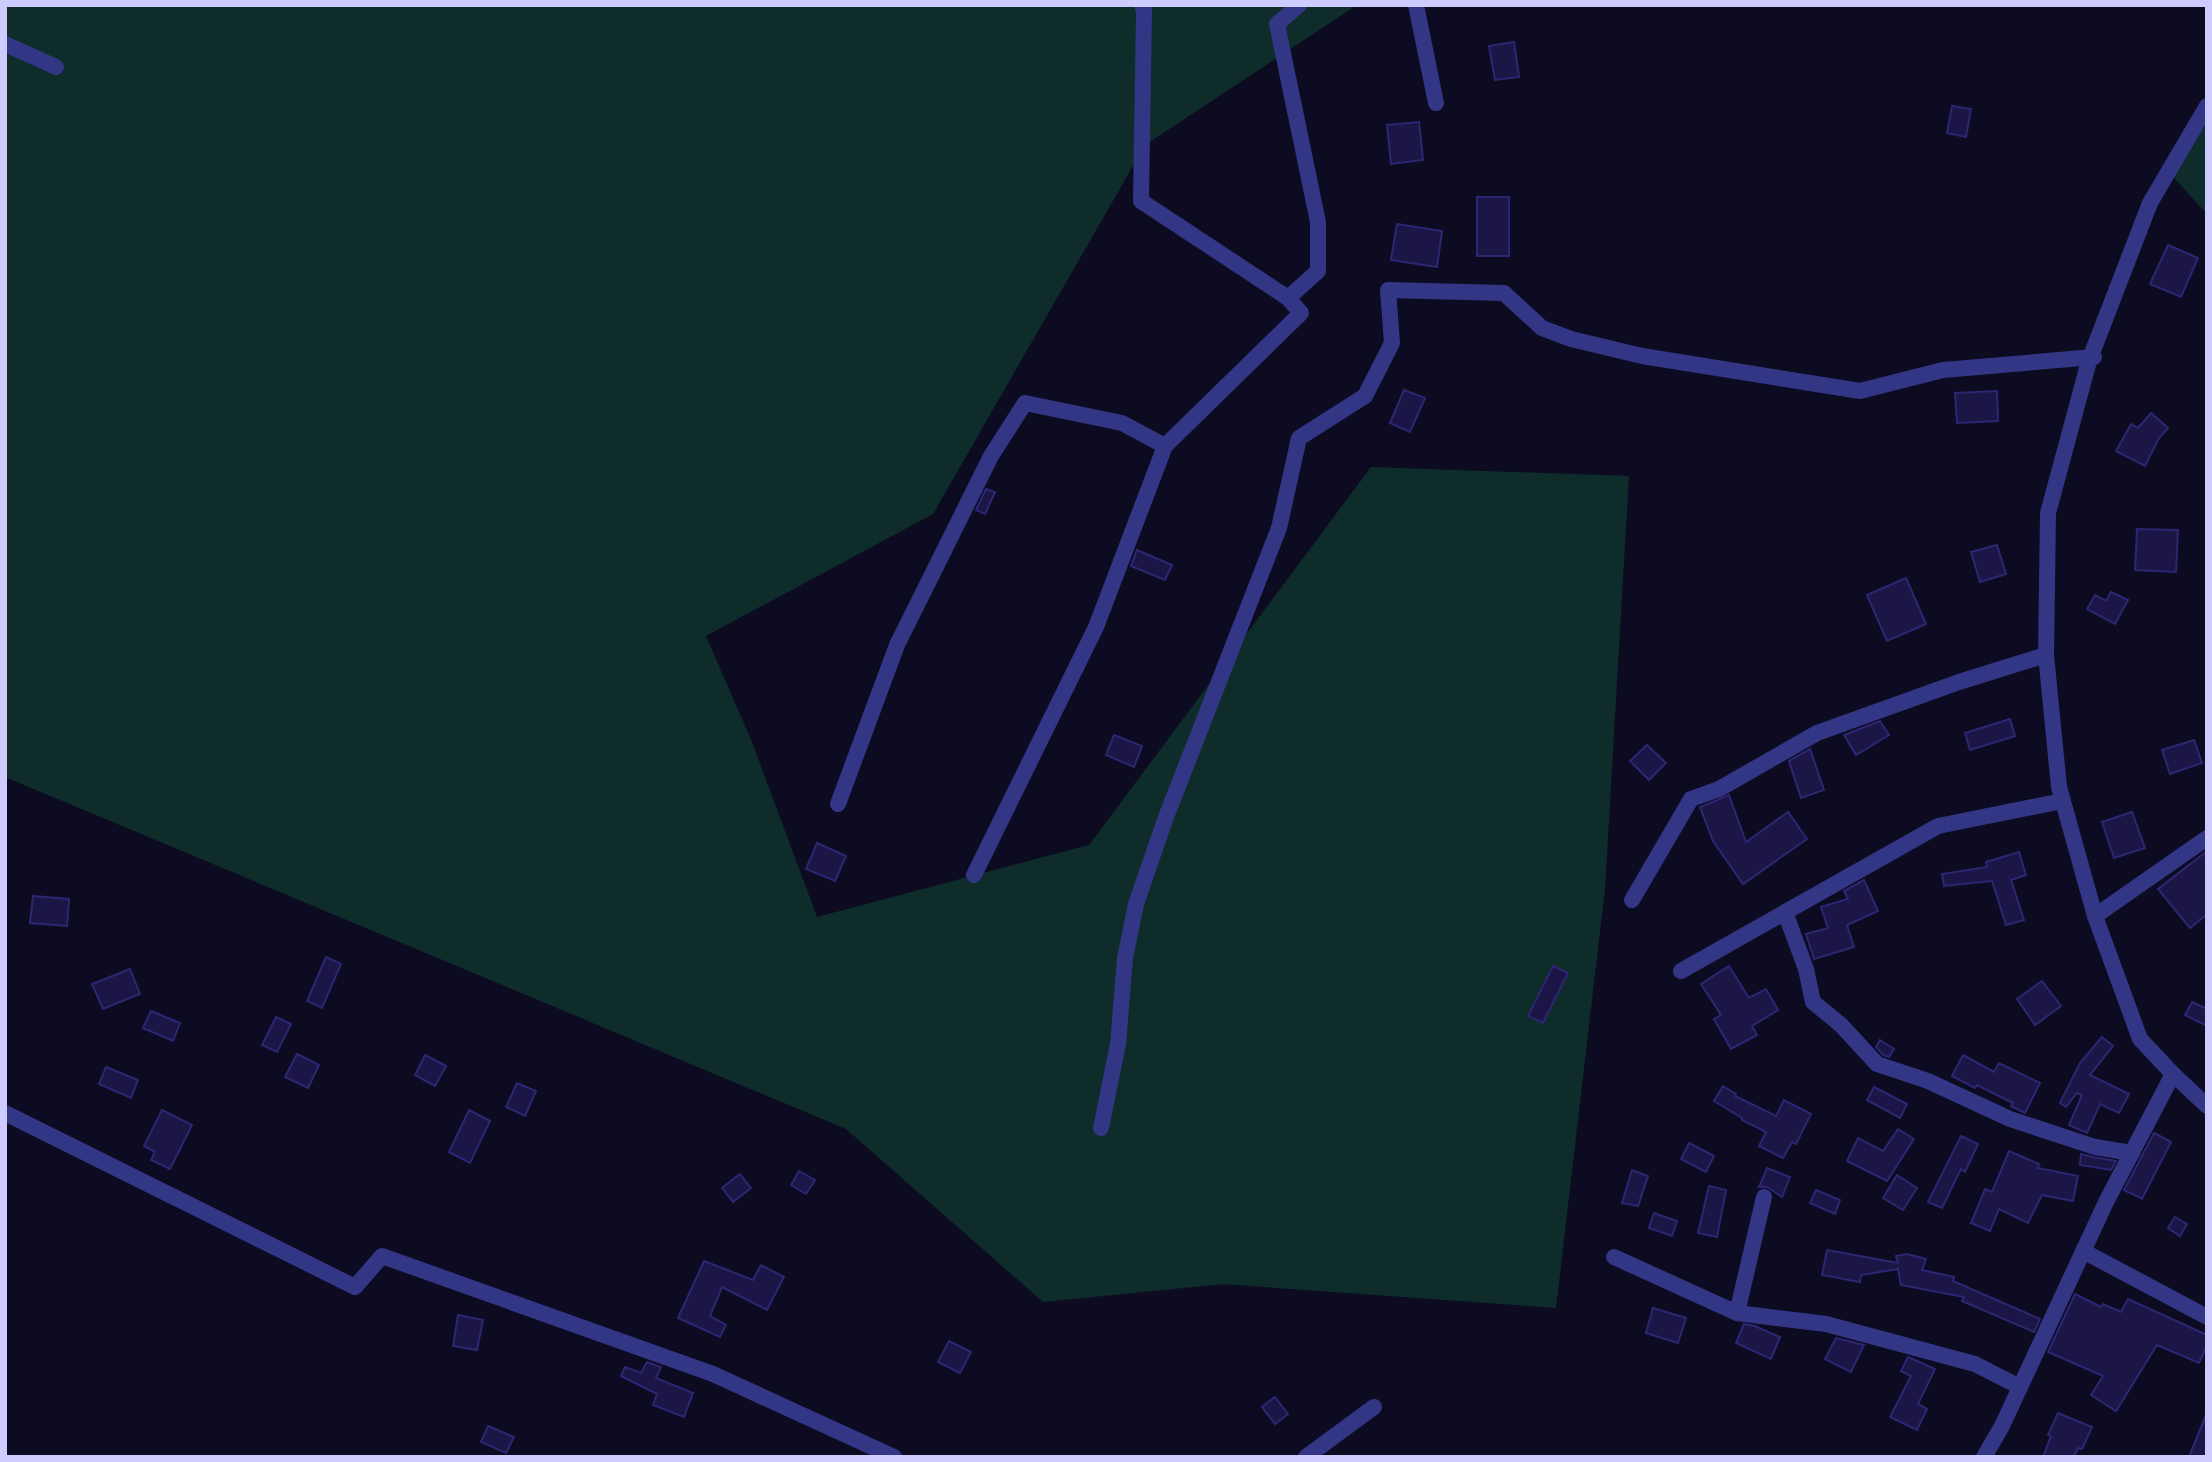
<svg xmlns="http://www.w3.org/2000/svg" width="2212" height="1462" font-family="Arial,sans-serif">
<style>
.green{fill:#0e2c29}
.building{fill:#1b1645;stroke:#2e2673;stroke-width:2}
.lines{fill:none;stroke-linecap:round;stroke-linejoin:round}
.street{stroke:#323685;stroke-width:16}
</style>
<rect width="100%" height="100%" fill="#0d0b22"/>
<g class="green">
<polygon points="5,5 1357,5 1145,145 933,514 706,636 752,742 817,917 1089,845 1371,467 1629,476 1605,889 1556,1308 1223,1284 1043,1302 846,1129 5,777"/>
<polygon points="2207,124 2207,214 2165,168"/>
</g>
<g class="building">
<polygon points="1514,42 1519,77 1495,80 1489,46"/>
<polygon points="1952,106 1971,109 1966,137 1947,133"/>
<polygon points="1419,122 1423,160 1391,164 1387,125"/>
<rect x="1477" y="197" width="32" height="59"/>
<polygon points="1397,224 1442,231 1437,267 1391,260"/>
<polygon points="2168,245 2198,258 2181,297 2150,284"/>
<polygon points="1404,390 1425,398 1410,432 1390,423"/>
<polygon points="1997,391 1998,421 1957,423 1955,393"/>
<polygon points="2151,413 2168,428 2159,438 2145,466 2116,451 2131,424 2138,428"/>
<polygon points="986,489 995,492 985,514 976,510"/>
<polygon points="2137,529 2178,530 2176,572 2135,570"/>
<polygon points="1997,545 2006,574 1980,582 1971,552"/>
<polygon points="1137,550 1172,565 1165,580 1131,566"/>
<polygon points="1906,578 1926,624 1887,641 1867,595"/>
<polygon points="2111,592 2128,600 2115,624 2087,609 2095,595 2106,601"/>
<polygon points="2010,719 2015,736 1970,750 1965,733"/>
<polygon points="1880,721 1889,735 1856,755 1844,735"/>
<polygon points="1114,735 1142,746 1134,767 1106,755"/>
<polygon points="2194,740 2202,763 2170,774 2162,750"/>
<polygon points="1647,745 1666,763 1649,780 1630,761"/>
<polygon points="1810,749 1824,790 1801,798 1789,761"/>
<polygon points="1729,795 1746,842 1788,812 1807,839 1743,884 1713,841 1700,807"/>
<polygon points="2132,812 2145,848 2114,858 2102,822"/>
<polygon points="817,843 846,856 835,881 806,869"/>
<polygon points="2207,851 2207,914 2190,928 2158,889"/>
<polygon points="2019,852 2026,875 2011,880 2024,920 2006,925 1992,881 1944,886 1942,874 1987,867 1986,862"/>
<polygon points="1864,880 1878,911 1847,925 1854,947 1814,959 1806,934 1828,928 1821,907 1848,899 1844,891"/>
<polygon points="33,896 69,899 67,926 30,923"/>
<polygon points="326,957 341,964 322,1008 307,1001"/>
<polygon points="1553,966 1568,973 1543,1023 1528,1016"/>
<polygon points="1729,966 1749,998 1766,989 1778,1010 1752,1026 1757,1035 1731,1049 1714,1019 1721,1015 1701,984"/>
<polygon points="130,969 140,994 103,1009 92,984"/>
<polygon points="2042,981 2061,1006 2035,1025 2017,999"/>
<polygon points="2192,1002 2207,1009 2207,1026 2185,1015"/>
<polygon points="151,1011 180,1023 173,1041 143,1028"/>
<polygon points="276,1017 291,1024 277,1052 262,1045"/>
<polygon points="2102,1037 2113,1046 2090,1075 2129,1094 2119,1113 2100,1104 2087,1133 2069,1125 2082,1095 2077,1093 2066,1107 2060,1103 2080,1063"/>
<polygon points="1880,1040 1894,1049 1889,1057 1883,1055 1876,1047"/>
<polygon points="297,1054 319,1065 308,1088 285,1077"/>
<polygon points="425,1055 446,1066 435,1086 415,1075"/>
<polygon points="1963,1055 1994,1072 1999,1063 2040,1083 2025,1113 2011,1106 2013,1103 1977,1085 1975,1088 1952,1076"/>
<polygon points="106,1067 138,1080 131,1098 99,1084"/>
<polygon points="517,1083 536,1091 525,1116 506,1107"/>
<polygon points="1723,1086 1736,1094 1735,1096 1776,1116 1784,1100 1811,1114 1796,1144 1792,1142 1783,1158 1759,1146 1766,1132 1742,1120 1742,1118 1714,1101"/>
<polygon points="1874,1087 1907,1104 1900,1118 1867,1100"/>
<polygon points="162,1110 192,1125 170,1169 151,1160 155,1152 144,1146"/>
<polygon points="469,1110 490,1121 470,1163 449,1152"/>
<polygon points="1898,1129 1914,1139 1887,1181 1847,1161 1858,1138 1883,1151"/>
<polygon points="2154,1133 2171,1142 2142,1199 2124,1190"/>
<polygon points="1961,1136 1978,1144 1965,1172 1961,1169 1942,1208 1928,1202"/>
<polygon points="1689,1143 1714,1156 1706,1172 1681,1159"/>
<polygon points="2009,1151 2039,1164 2038,1168 2078,1176 2073,1201 2042,1195 2028,1223 1999,1209 1990,1231 1971,1223 1985,1189 1992,1192"/>
<polygon points="2081,1154 2093,1157 2116,1161 2111,1170 2080,1165"/>
<polygon points="1767,1168 1790,1177 1782,1197 1767,1187 1759,1187"/>
<polygon points="1632,1170 1648,1176 1638,1206 1622,1203"/>
<polygon points="799,1171 815,1180 806,1194 791,1185"/>
<polygon points="740,1174 751,1188 733,1202 722,1188"/>
<polygon points="1897,1175 1917,1188 1903,1210 1883,1198"/>
<polygon points="1709,1186 1726,1190 1717,1237 1698,1233"/>
<polygon points="1816,1190 1840,1200 1835,1214 1810,1203"/>
<polygon points="1654,1213 1677,1221 1672,1236 1649,1228"/>
<polygon points="2175,1217 2187,1224 2180,1236 2168,1228"/>
<polygon points="1827,1250 1898,1263 1896,1256 1907,1254 1926,1259 1922,1270 1954,1277 1953,1281 2040,1319 2034,1332 1962,1301 1964,1297 1901,1285 1898,1269 1861,1275 1860,1282 1822,1275"/>
<polygon points="704,1261 753,1280 761,1265 784,1277 767,1310 722,1287 710,1316 726,1325 720,1337 678,1318"/>
<polygon points="2075,1294 2101,1307 2103,1304 2121,1312 2128,1299 2207,1335 2207,1345 2199,1363 2157,1345 2116,1411 2091,1395 2103,1376 2048,1352"/>
<polygon points="1653,1308 1686,1318 1678,1343 1646,1333"/>
<polygon points="458,1315 483,1320 477,1350 453,1346"/>
<polygon points="1744,1324 1755,1326 1780,1337 1771,1359 1736,1343"/>
<polygon points="1836,1338 1864,1345 1851,1372 1825,1359"/>
<polygon points="949,1341 971,1352 960,1373 938,1362"/>
<polygon points="1908,1357 1935,1369 1918,1404 1927,1409 1917,1430 1890,1417 1911,1376 1901,1371"/>
<polygon points="647,1362 661,1367 656,1378 693,1393 684,1417 653,1405 657,1394 621,1376 625,1367 641,1373"/>
<polygon points="1275,1397 1288,1414 1275,1424 1262,1407"/>
<polygon points="2058,1413 2092,1427 2082,1449 2078,1448 2074,1457 2043,1457 2051,1436 2048,1435"/>
<polygon points="2206,1415 2207,1457 2189,1457"/>
<polygon points="488,1426 514,1437 506,1453 481,1442"/>
</g>
<g class="lines">
<g class="street">
<polyline points="1416,5 1436,103"/>
<polyline points="5,44 56,67"/>
<polyline points="2207,106 2150,203 2089,361 2048,513 2046,655 2059,787 2095,916 2140,1039 2173,1074 2207,1106"/>
<polyline points="1288,298 1318,271 1318,222 1277,24 1299,5"/>
<polyline points="838,804 897,645 991,456 1025,403 1122,423 1165,446"/>
<polyline points="974,875 1096,627 1165,446 1301,313 1288,298 1141,201 1144,11 1142,5"/>
<polyline points="1632,900 1691,799 1719,789 1817,733 1959,682 2046,655"/>
<polyline points="1785,912 1806,969 1813,1002 1841,1025 1877,1064 1928,1081 2010,1119 2095,1147 2132,1153"/>
<polyline points="2095,916 2207,838"/>
<polyline points="1681,971 1938,826 2062,801"/>
<polyline points="5,1113 355,1287 382,1256 713,1374 894,1457"/>
<polyline points="1101,1128 1118,1044 1125,958 1136,904 1166,817 1279,528 1299,438 1365,396 1392,343 1388,290 1504,293 1542,328 1571,339 1642,356 1860,391 1943,370 2094,357"/>
<polyline points="2083,1251 2207,1317"/>
<polyline points="1614,1257 1737,1313 1826,1324 1975,1364 2020,1387"/>
<polyline points="1737,1313 1764,1197"/>
<polyline points="1306,1457 1374,1407"/>
<polyline points="1984,1457 2002,1426 2106,1202 2173,1074"/>
</g>
</g>
<rect width="2212" height="1462" fill="none" stroke="#ceccff" stroke-width="14"/>
</svg>
